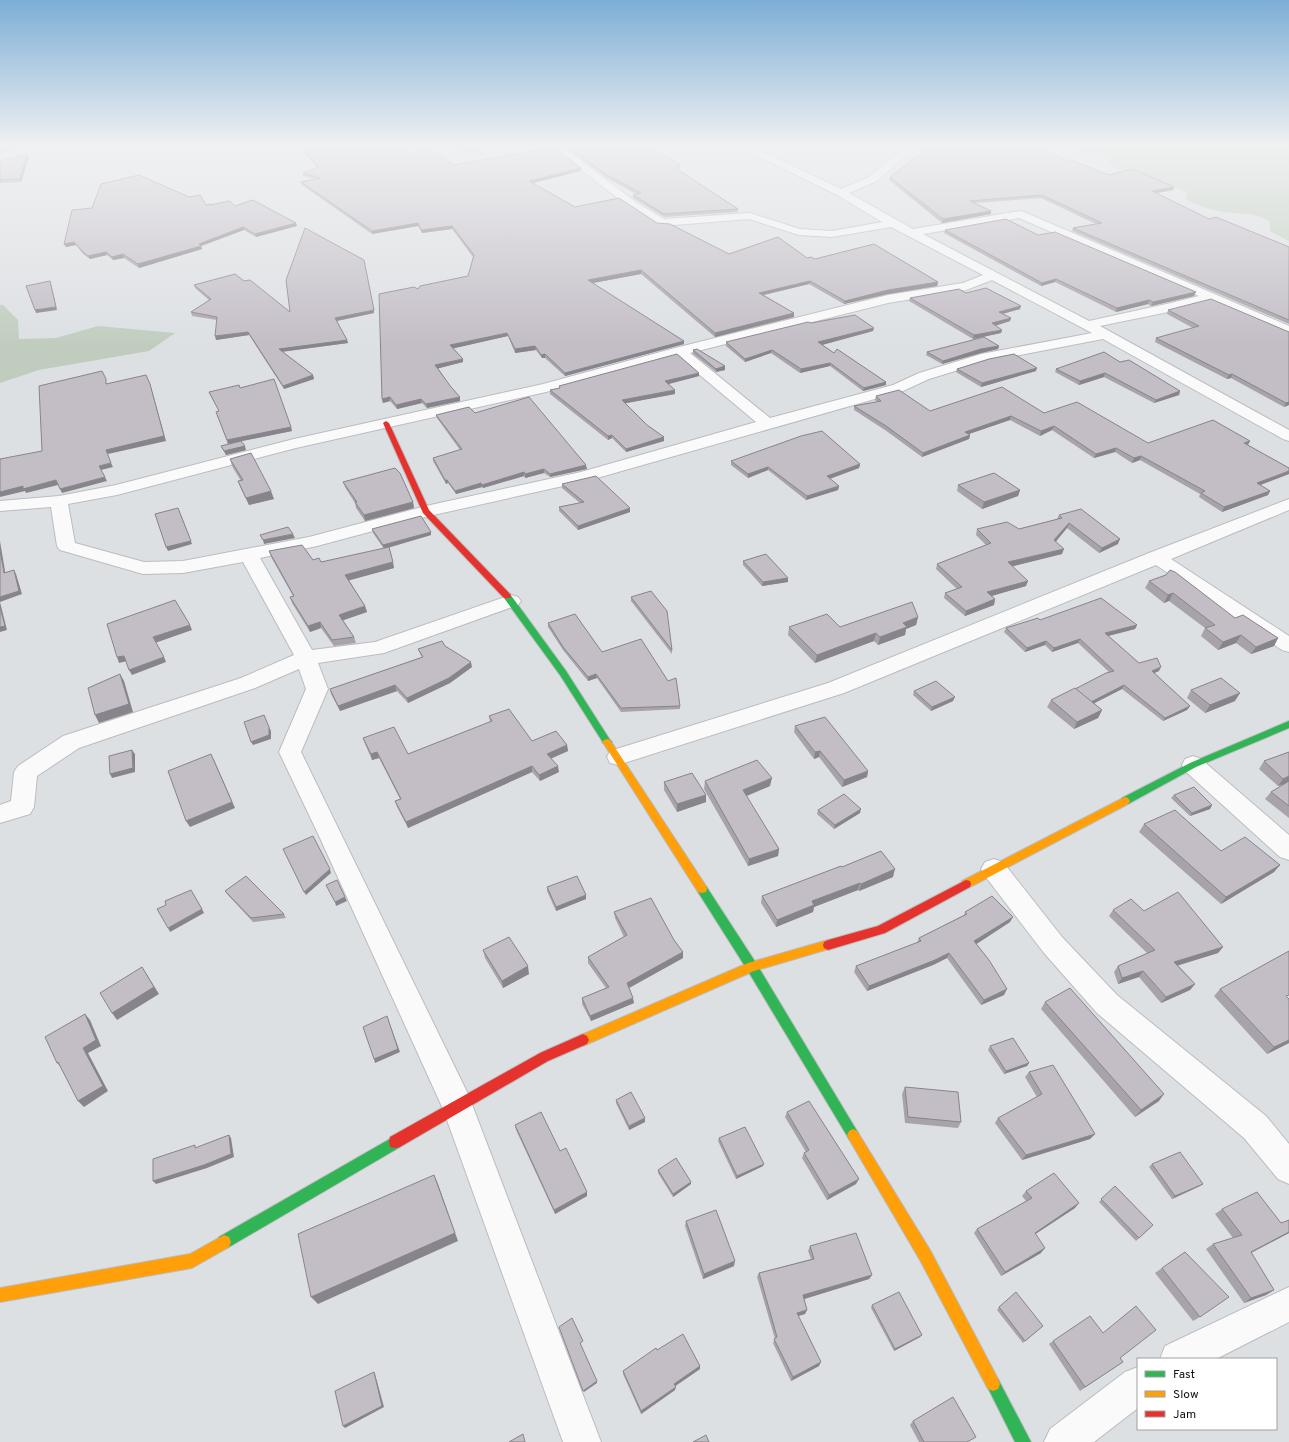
<svg xmlns="http://www.w3.org/2000/svg" width="1289" height="1442" font-family="Overpass,sans-serif">
<style>
.green{fill:#c0cdbe}
.lines{fill:none;stroke-linecap:round;stroke-linejoin:round}
.street-casing{stroke:#bbbcbf;stroke-width:2}
.fast-casing{stroke:#bbbcbf;stroke-width:2}
.slow-casing{stroke:#bbbcbf;stroke-width:2}
.jam-casing{stroke:#bbbcbf;stroke-width:2}
.street{fill:#fafafb;fill-rule:evenodd}
.fast{fill:#30b455;fill-rule:evenodd}
.slow{fill:#ff9f0a;fill-rule:evenodd}
.jam{fill:#e5322d;fill-rule:evenodd}
.wall{fill:#a8a3aa}
.shaded-wall{fill:#88848b}
.building{fill:#c3bdc6;stroke:#88848b}
</style>
<rect width="100%" height="100%" fill="#dde0e3"/>
<g class="green">
<polygon points="0,144 47,144 0,154"/>
<polygon points="449,144 479,144 485,154 463,152 448,147"/>
<path d="M1076 144H1289V241L1270 231V222C1255 212 1241 214 1224 212 1210 210 1197 205 1185 199L1187 192 1128 170 1114 168 1101 153 1076 155 1078 148Z"/>
<polygon points="0,305 3,305 18,320 19,339 56,338 98,326 175,333 149,351 39,370 0,383"/>
</g>
<g class="lines">
<g class="street-casing">
<g id="street">
<path d="M548 144H559L637 203 664 219 750 213 800 229 832 231 882 222 837 195 734 144H747L841 189 869 177 908 144H919L877 181 849 193 913 229 1020 211 1024 212 1289 326V335L1210 301 1173 311 1100 326 1289 430V441L1283 439 1103 339 988 361 929 379 903 391 590 480 429 516 317 546 260 558 312 650 375 642 511 595 518 597 521 601 518 605 384 653 318 663 328 689 301 752 468 1094 601 1442H563L443 1109 320 838 279 752 306 689 299 669 255 688 79 748 37 776 34 807 30 814 0 823V805L11 801 14 772 18 766 63 736 241 678 294 655 243 562 183 573 143 574 60 550 57 546 51 507 0 511V501L59 496 116 485 294 439 543 384 675 348 888 295 963 283 983 275 891 227 832 237 799 235 749 219 662 226 658 225 629 207ZM1019 218 1199 296 1171 303 1089 321 923 234ZM992 280 1092 333 981 354 919 373 893 385 770 418 690 353 888 303 966 290ZM677 356 756 422 581 472 426 506 309 537 183 561 144 562 75 543 68 504 117 495 296 448 546 392Z"/>
<polygon points="1289,499 1289,510 1171,559 1289,636 1289,652 1282,650 1156,565 844,693 618,765 610,763 607,757 610,751 828,683 1149,553"/>
<polygon points="1193,756 1201,759 1289,835 1289,860 1280,857 1185,771 1182,765 1185,759"/>
<polygon points="994,859 1003,862 1062,937 1117,995 1266,1116 1289,1144 1289,1184 1278,1179 1244,1138 1097,1013 1044,953 985,876 981,869 985,862"/>
<polygon points="1289,1287 1289,1322 1216,1359 1160,1359 1165,1346"/>
<polygon points="1138,1367 1138,1408 1094,1442 1044,1442 1050,1429 1125,1372"/>
</g>
</g>
<g class="fast-casing">
<g id="fast">
<polygon points="504,594 510,594 566,671 610,740 612,742 610,744 604,744 560,675 504,598 503,596"/>
<polygon points="1289,721 1289,728 1196,767 1128,804 1122,804 1120,801 1122,798 1190,763"/>
<polygon points="702,885 706,886 756,963 857,1131 859,1135 857,1139 853,1141 849,1139 748,971 698,892 697,889 698,886"/>
<polygon points="395,1136 400,1137 401,1142 400,1147 229,1247 224,1249 219,1247 217,1242 219,1237"/>
<polygon points="993,1377 998,1379 1031,1442 1015,1442 986,1384 988,1379"/>
</g>
</g>
<g class="slow-casing">
<g id="slow">
<polygon points="607,739 610,740 706,886 707,889 706,892 702,893 698,892 604,744 602,742 604,740"/>
<polygon points="1125,797 1128,798 1130,801 1128,804 970,887 966,888 962,887 961,884 962,881"/>
<polygon points="828,940 832,942 833,945 832,948 754,971 583,1046 579,1044 577,1040 579,1036 748,963"/>
<polygon points="853,1129 857,1131 930,1250 998,1379 1000,1384 998,1389 993,1391 988,1389 920,1260 849,1139 847,1135 849,1131"/>
<polygon points="224,1235 229,1237 231,1242 229,1247 192,1268 0,1302 0,1288 190,1254"/>
</g>
</g>
<g class="jam-casing">
<g id="jam">
<polygon points="386,421 389,423 429,510 510,594 511,596 510,598 504,598 423,513 383,423"/>
<polygon points="966,880 970,881 971,884 970,887 885,933 828,950 824,948 823,945 824,942 828,940 878,926"/>
<polygon points="583,1034 587,1036 589,1040 587,1044 548,1061 400,1147 395,1148 390,1147 389,1142 390,1137 540,1053"/>
</g>
</g>
<use href="#street" class="street"/>
<use href="#fast" class="fast"/>
<use href="#slow" class="slow"/>
<use href="#jam" class="jam"/>
</g>
<g class="wall">
<polygon points="566,144 680,164 680,167 678,170 738,209 738,212 664,217 633,198 633,195 636,194 607,178 566,148"/>
<polygon points="395,145 412,153 455,165 581,168 581,171 533,183 575,207 657,223 729,254 807,258 815,259 938,282 937,286 888,294 844,304 809,284 764,295 794,313 794,317 715,337 641,274 592,283 684,341 684,344 565,376 545,358 542,358 536,350 515,353 508,336 453,348 463,359 463,362 438,368 451,387 460,397 460,401 427,408 422,403 397,409 390,401 383,403 382,399 418,289 468,276 473,257 452,229 422,233 418,226 372,234 302,185 301,182 315,179 303,176 303,173 317,168 304,152 303,149 340,146"/>
<polygon points="29,157 21,182 0,183 0,161"/>
<polygon points="1070,162 1109,175 1174,187 1173,190 1156,193 1209,219 1289,247 1289,324 1072,231 1073,228 1096,224 1041,198 975,203 991,214 942,223 889,180 890,177"/>
<polygon points="189,197 206,205 210,205 235,206 297,226 256,237 244,230 201,246 202,249 139,268 124,258 113,260 107,255 90,259 83,254 76,245 66,247 64,244"/>
<polygon points="945,230 1038,235 1194,296 1151,306 1148,304 1116,312 1055,282 1041,286 944,233"/>
<polygon points="244,281 290,312 374,313 337,321 347,340 348,343 282,352 313,375 314,379 284,389 249,335 216,340 217,320 192,316 191,312 209,300 195,288 194,285"/>
<polygon points="966,293 1020,309 1003,314 1011,318 1010,321 995,326 1002,330 1001,333 973,339 909,301 910,298"/>
<polygon points="1168,310 1289,332 1289,405 1284,407 1231,378 1227,379 1155,342 1156,338 1193,328 1167,314"/>
<polygon points="873,331 822,345 834,353 886,382 886,385 863,391 830,366 800,373 771,353 745,362 726,346 726,342"/>
<polygon points="999,346 998,349 981,353 942,364 926,355 927,352"/>
<polygon points="693,350 725,366 725,370 716,372 693,354"/>
<polygon points="1120,362 1180,391 1179,395 1154,403 1104,377 1079,385 1055,372 1056,369"/>
<polygon points="957,369 1036,371 981,387 956,372"/>
<polygon points="699,376 668,384 675,390 675,394 625,403 647,425 664,437 664,441 626,452 612,438 608,440 550,394 550,390 559,388 559,386"/>
<polygon points="240,388 291,427 292,431 241,441 246,450 226,455 221,446 236,442 228,444 216,412 219,411 209,392"/>
<polygon points="876,396 930,411 1044,413 1148,443 1248,445 1289,468 1289,474 1260,485 1270,491 1268,495 1222,512 1199,497 1200,494 1140,460 1132,463 1115,452 1094,458 1052,430 1040,436 1010,420 969,434 970,435 969,439 922,457 885,430 854,410 854,406 877,402 875,400"/>
<polygon points="475,413 587,469 550,477 544,473 525,478 524,476 483,488 482,487 456,494 448,483 446,484 433,461 433,458 460,450 437,418 436,415"/>
<polygon points="230,459 274,499 249,505 241,489 238,481 241,481 232,466"/>
<polygon points="731,461 860,464 859,468 830,479 839,486 838,490 806,500 768,470 748,478 731,465"/>
<polygon points="343,482 413,502 414,508 365,521 356,508 355,503 345,487"/>
<polygon points="562,484 630,512 578,530 559,511 559,507 580,503 562,488"/>
<polygon points="958,485 1020,490 1018,496 982,509 957,491"/>
<polygon points="1059,515 1118,544 1099,553 1067,528 1056,541 1062,554 1012,566 1026,586 991,596 995,599 994,605 965,616 944,598 945,593 957,589 936,569 937,564 986,545 976,535 977,529 1019,529 1057,519"/>
<polygon points="372,529 431,535 386,548 394,568 349,580 365,606 367,612 343,620 354,637 356,643 334,646 321,628 310,632 292,603 290,597 293,596 271,557 269,551 313,560 321,562 384,549 373,533"/>
<polygon points="743,561 788,578 788,582 762,586 743,565"/>
<polygon points="1149,581 1235,618 1278,638 1274,646 1251,654 1236,643 1218,650 1201,636 1205,628 1169,601 1164,603 1145,588"/>
<polygon points="631,597 672,650 672,654 631,601"/>
<polygon points="918,617 916,625 906,629 905,635 878,645 874,641 815,663 788,635 789,627 840,627"/>
<polygon points="1040,620 1137,625 1135,629 1108,636 1139,663 1159,671 1154,673 1190,706 1187,710 1163,721 1122,689 1094,703 1102,710 1098,718 1074,729 1047,707 1051,700 1075,689 1109,672 1078,643 1052,652 1045,645 1025,652 1004,632 1006,628"/>
<polygon points="548,623 602,652 680,706 680,709 621,712 597,678 588,681 563,650 548,627"/>
<polygon points="445,646 472,667 450,683 408,703 397,691 340,711 331,694 330,689 422,657 420,654 418,649"/>
<polygon points="1191,690 1235,701 1205,713 1187,698"/>
<polygon points="914,691 953,701 931,711 913,695"/>
<polygon points="489,716 532,741 567,745 568,751 551,758 559,772 540,781 532,772 408,828 397,807 395,801 400,799 379,758 372,760 365,744 363,738 408,754 490,722"/>
<polygon points="795,726 868,771 867,777 842,787 819,757 814,759 794,732"/>
<polygon points="1289,752 1289,818 1265,799 1271,792 1285,784 1278,786 1259,769 1264,761"/>
<polygon points="705,781 770,786 746,796 779,849 778,856 748,866 704,789"/>
<polygon points="664,782 706,802 677,812 664,790"/>
<polygon points="1174,795 1212,805 1210,809 1190,816 1171,798"/>
<polygon points="818,810 860,813 834,829 817,814"/>
<polygon points="1144,824 1221,851 1280,865 1274,872 1221,904 1139,832"/>
<polygon points="842,867 893,877 859,891 858,890 814,907 813,912 776,927 761,903 762,896"/>
<polygon points="547,887 586,899 556,911 547,891"/>
<polygon points="225,891 284,914 286,918 253,922 227,894"/>
<polygon points="1113,910 1144,911 1223,947 1218,953 1178,965 1195,984 1190,990 1161,1003 1139,977 1118,984 1114,972 1118,966 1147,953 1109,916"/>
<polygon points="614,912 674,940 683,952 683,958 629,988 634,1003 591,1021 582,1004 582,998 606,988 588,963 588,957 624,937 615,918"/>
<polygon points="965,912 1010,922 976,944 1004,995 981,1005 947,958 933,965 867,991 854,972 856,966 917,943 919,938 964,915"/>
<polygon points="483,950 529,974 503,988 485,958"/>
<polygon points="1220,989 1288,998 1289,1043 1267,1054 1214,996"/>
<polygon points="1045,1002 1159,1101 1135,1117 1041,1009"/>
<polygon points="990,1046 1029,1063 1027,1066 1004,1074 988,1050"/>
<polygon points="1029,1072 1095,1134 1090,1139 1022,1160 995,1123 998,1118 1037,1097 1025,1077"/>
<polygon points="905,1087 961,1122 958,1128 905,1123 902,1094"/>
<polygon points="616,1100 645,1122 629,1130 616,1103"/>
<polygon points="787,1112 856,1184 827,1200 802,1158 804,1153 806,1152 785,1117"/>
<polygon points="515,1125 560,1151 587,1192 587,1196 555,1214 516,1130"/>
<polygon points="719,1138 763,1166 736,1179 718,1141"/>
<polygon points="1152,1164 1203,1184 1200,1186 1172,1199 1149,1167"/>
<polygon points="658,1170 691,1184 673,1197 658,1173"/>
<polygon points="1115,1186 1153,1225 1136,1241 1099,1202"/>
<polygon points="1026,1191 1075,1208 1035,1234 1041,1253 1001,1276 974,1233 977,1229 1026,1201 1022,1196"/>
<polygon points="1222,1209 1281,1223 1289,1220 1289,1233 1251,1253 1274,1290 1266,1295 1244,1303 1206,1249 1213,1244 1233,1238 1215,1214"/>
<polygon points="686,1221 734,1266 703,1279 685,1226"/>
<polygon points="810,1246 872,1275 869,1279 804,1299 807,1310 805,1314 798,1316 819,1366 791,1381 773,1343 775,1339 757,1277 759,1273 811,1259 808,1251"/>
<polygon points="1162,1268 1200,1317 1193,1321 1155,1273"/>
<polygon points="872,1305 920,1337 894,1351 871,1308"/>
<polygon points="999,1307 1043,1326 1023,1343 997,1310"/>
<polygon points="1053,1341 1120,1358 1123,1362 1080,1391 1049,1344"/>
<polygon points="657,1350 700,1366 700,1369 675,1386 675,1390 641,1414 623,1374 623,1371"/>
<polygon points="913,1421 968,1442 919,1442 910,1425"/>
</g>
<g class="shaded-wall">
<polygon points="903,144 906,144 900,148 894,150 895,147"/>
<polygon points="27,154 29,157 21,182 20,179"/>
<polygon points="581,168 581,171 529,184 529,181"/>
<polygon points="1174,187 1173,190 1151,194 1152,191"/>
<polygon points="991,211 991,214 942,223 943,219"/>
<polygon points="296,223 297,226 256,237 255,234"/>
<polygon points="418,223 418,226 372,234 372,231"/>
<polygon points="452,226 452,229 422,233 421,230"/>
<polygon points="243,227 244,230 201,246 202,249 139,268 138,264 199,244"/>
<polygon points="74,242 76,245 66,247 64,244"/>
<polygon points="106,252 107,255 90,259 88,256"/>
<polygon points="123,254 124,258 113,260 112,257"/>
<polygon points="641,270 641,274 588,284 588,280"/>
<polygon points="1056,279 1055,282 1041,286 1042,283"/>
<polygon points="50,281 51,284 57,310 36,313 35,310"/>
<polygon points="810,281 809,284 759,296 759,293"/>
<polygon points="938,282 937,286 888,294 844,304 845,301 888,290"/>
<polygon points="1196,292 1194,296 1151,306 1153,302"/>
<polygon points="1149,300 1148,304 1116,312 1117,308"/>
<polygon points="1021,306 1020,309 998,315 999,312"/>
<polygon points="374,310 374,313 336,321 335,318"/>
<polygon points="794,313 794,317 715,337 715,333"/>
<polygon points="1011,318 1010,321 991,327 992,323"/>
<polygon points="874,328 873,331 818,346 818,342"/>
<polygon points="1002,330 1001,333 973,339 974,335"/>
<polygon points="248,332 249,335 216,340 215,336"/>
<polygon points="507,333 508,336 451,349 450,345"/>
<polygon points="347,340 348,343 279,352 279,349"/>
<polygon points="684,341 684,344 565,376 565,373"/>
<polygon points="535,346 536,350 515,353 515,349"/>
<polygon points="999,346 998,349 981,353 942,364 943,361 981,349"/>
<polygon points="772,350 771,353 745,362 745,359"/>
<polygon points="545,354 545,358 542,358 541,355"/>
<polygon points="463,359 463,362 436,369 435,365"/>
<polygon points="830,363 830,366 800,373 801,369"/>
<polygon points="725,366 725,370 716,372 716,369"/>
<polygon points="1037,368 1036,371 981,387 982,383"/>
<polygon points="699,373 699,376 665,385 665,381"/>
<polygon points="1105,373 1104,377 1079,385 1080,381"/>
<polygon points="1232,374 1231,378 1227,379 1229,375"/>
<polygon points="313,375 314,379 284,389 283,386"/>
<polygon points="886,382 886,385 863,391 864,388"/>
<polygon points="150,384 166,441 108,454 106,450"/>
<polygon points="675,390 675,394 622,404 622,400"/>
<polygon points="1180,391 1179,395 1154,403 1156,400"/>
<polygon points="390,397 390,401 383,403 382,399"/>
<polygon points="460,397 460,401 427,408 426,404"/>
<polygon points="421,399 422,403 397,409 396,405"/>
<polygon points="1289,402 1289,405 1284,407 1286,403"/>
<polygon points="1011,416 1010,420 963,436 965,432"/>
<polygon points="1054,426 1052,430 1040,436 1041,431"/>
<polygon points="291,427 292,431 228,444 227,440"/>
<polygon points="612,435 612,438 608,440 608,436"/>
<polygon points="970,435 969,439 922,457 923,453"/>
<polygon points="664,437 664,441 626,452 626,449"/>
<polygon points="1250,441 1248,445 1244,443"/>
<polygon points="245,446 246,450 226,455 224,451"/>
<polygon points="1116,448 1115,452 1094,458 1096,454"/>
<polygon points="1141,456 1140,460 1132,463 1134,458"/>
<polygon points="111,463 113,467 101,470 99,466"/>
<polygon points="860,464 859,468 826,480 827,476"/>
<polygon points="586,465 587,469 550,477 550,474"/>
<polygon points="768,467 768,470 748,478 748,474"/>
<polygon points="544,469 544,473 525,478 525,474"/>
<polygon points="1289,471 1289,474 1255,487 1257,483"/>
<polygon points="524,472 524,476 483,488 482,485"/>
<polygon points="105,477 107,481 62,493 60,489"/>
<polygon points="56,480 58,485 26,493 25,491 0,497 0,492 23,486"/>
<polygon points="445,480 447,480 448,483 446,484"/>
<polygon points="481,483 482,487 456,494 455,491"/>
<polygon points="839,486 838,490 806,500 807,496"/>
<polygon points="1020,490 1018,496 982,509 984,502"/>
<polygon points="271,491 274,499 249,505 246,498"/>
<polygon points="1270,491 1268,495 1222,512 1224,507"/>
<polygon points="413,502 414,508 365,521 364,515"/>
<polygon points="178,508 192,544 168,551 166,547"/>
<polygon points="630,508 630,512 578,530 578,526"/>
<polygon points="1069,523 1067,528 1053,545 1054,540"/>
<polygon points="431,532 431,535 384,549 383,545"/>
<polygon points="293,534 295,538 264,544 263,540"/>
<polygon points="1120,539 1118,544 1099,553 1102,548"/>
<polygon points="0,541 6,577 4,573 0,550"/>
<polygon points="1064,549 1062,554 1006,568 1008,562"/>
<polygon points="393,562 394,568 347,581 345,575"/>
<polygon points="14,570 16,574 22,594 0,602 0,597"/>
<polygon points="788,578 788,582 762,586 763,582"/>
<polygon points="1028,581 1026,586 985,598 987,592"/>
<polygon points="1173,593 1169,601 1164,603 1168,595"/>
<polygon points="995,599 994,605 965,616 966,611"/>
<polygon points="0,602 7,630 0,632"/>
<polygon points="365,606 367,612 341,621 339,615"/>
<polygon points="918,617 916,625 906,629 905,635 878,645 880,637 903,623"/>
<polygon points="320,622 321,628 310,632 308,626"/>
<polygon points="190,625 192,630 155,643 153,637"/>
<polygon points="1137,625 1135,629 1104,637 1105,633"/>
<polygon points="876,633 874,641 815,663 817,655"/>
<polygon points="1241,635 1236,643 1218,650 1223,642"/>
<polygon points="1278,638 1274,646 1251,654 1256,647"/>
<polygon points="1080,639 1078,643 1052,652 1054,648"/>
<polygon points="1046,641 1045,645 1025,652 1027,648"/>
<polygon points="124,656 127,661 119,663 117,657"/>
<polygon points="164,657 166,662 132,675 129,670"/>
<polygon points="471,662 472,667 450,683 408,703 407,698"/>
<polygon points="1161,667 1159,671 1150,675 1152,671"/>
<polygon points="120,674 124,681 133,712 99,723 95,715"/>
<polygon points="596,674 597,678 588,681 588,677"/>
<polygon points="395,685 397,691 340,711 338,706"/>
<polygon points="1124,685 1122,689 1089,706 1090,702"/>
<polygon points="1240,693 1235,701 1205,713 1210,705"/>
<polygon points="955,697 953,701 931,711 932,707"/>
<polygon points="1190,706 1187,710 1163,721 1165,718"/>
<polygon points="1102,710 1098,718 1074,729 1077,722"/>
<polygon points="269,727 271,731 271,739 253,745 251,742"/>
<polygon points="567,745 568,751 548,760 547,754"/>
<polygon points="132,750 135,754 135,772 112,778 110,774"/>
<polygon points="820,751 819,757 814,759 815,752"/>
<polygon points="377,752 379,758 372,760 371,754"/>
<polygon points="214,760 235,808 190,827 186,821"/>
<polygon points="532,766 532,772 408,828 406,822"/>
<polygon points="558,766 559,772 540,781 539,775"/>
<polygon points="868,771 867,777 842,787 844,780"/>
<polygon points="1289,776 1289,782 1278,786 1283,779"/>
<polygon points="772,778 770,786 742,798 743,790"/>
<polygon points="706,795 706,802 677,812 677,804"/>
<polygon points="1212,805 1210,809 1190,816 1192,813"/>
<polygon points="861,809 860,813 834,829 835,825"/>
<polygon points="779,849 778,856 748,866 749,859"/>
<polygon points="1280,865 1274,872 1221,904 1226,897"/>
<polygon points="330,869 331,873 306,895 304,892"/>
<polygon points="895,869 893,877 859,891 861,884"/>
<polygon points="860,883 858,890 814,907 813,912 776,927 777,920 812,901"/>
<polygon points="586,895 586,899 556,911 556,907"/>
<polygon points="345,897 347,901 336,906 335,902"/>
<polygon points="202,909 204,913 170,932 168,928"/>
<polygon points="1013,917 1010,922 972,947 974,941"/>
<polygon points="1223,947 1218,953 1170,968 1174,962"/>
<polygon points="683,952 683,958 627,989 627,983"/>
<polygon points="949,953 947,958 933,965 867,991 869,986"/>
<polygon points="528,966 529,974 503,988 502,981"/>
<polygon points="142,967 159,994 117,1020 112,1013"/>
<polygon points="1143,971 1139,977 1118,984 1122,978"/>
<polygon points="1195,984 1190,990 1161,1003 1166,997"/>
<polygon points="1007,989 1004,995 981,1005 984,1000"/>
<polygon points="633,998 634,1003 591,1021 590,1016"/>
<polygon points="85,1014 90,1020 101,1046 88,1053 108,1091 84,1107 78,1101"/>
<polygon points="387,1016 400,1052 375,1063 374,1059"/>
<polygon points="1289,1040 1289,1043 1267,1054 1274,1047"/>
<polygon points="58,1062 62,1068 57,1063"/>
<polygon points="1029,1063 1027,1066 1004,1074 1006,1071"/>
<polygon points="1164,1094 1159,1101 1135,1117 1141,1110"/>
<polygon points="645,1118 645,1122 629,1130 629,1126"/>
<polygon points="1095,1134 1090,1139 1022,1160 1026,1155"/>
<polygon points="229,1135 231,1138 234,1157 207,1168 156,1184 153,1181"/>
<polygon points="764,1164 763,1166 736,1179 737,1176"/>
<polygon points="434,1175 438,1184 458,1241 318,1304 311,1297"/>
<polygon points="859,1179 856,1184 827,1200 829,1195"/>
<polygon points="691,1182 691,1184 673,1197 673,1194"/>
<polygon points="1203,1184 1200,1186 1172,1199 1175,1196"/>
<polygon points="587,1192 587,1196 555,1214 554,1210"/>
<polygon points="1079,1203 1075,1208 1031,1237 1035,1233"/>
<polygon points="1289,1232 1289,1233 1243,1257 1251,1252"/>
<polygon points="1045,1248 1041,1253 1001,1276 1005,1272"/>
<polygon points="735,1261 734,1266 703,1279 704,1274"/>
<polygon points="872,1275 869,1279 801,1300 803,1295"/>
<polygon points="1274,1290 1266,1295 1244,1303 1251,1298"/>
<polygon points="807,1310 805,1314 795,1317 797,1313"/>
<polygon points="922,1335 920,1337 894,1351 895,1349"/>
<polygon points="821,1362 819,1366 791,1381 793,1377"/>
<polygon points="700,1366 700,1369 674,1387 674,1384"/>
<polygon points="374,1372 375,1374 384,1407 345,1428 343,1426"/>
<polygon points="597,1381 597,1383 584,1392 583,1391"/>
<polygon points="676,1387 675,1390 641,1414 641,1411"/>
</g>
<g class="building">
<polygon points="339,144 340,146 352,144 394,144 395,145 399,145 412,153 430,150 455,165 553,147 581,168 529,181 575,207 619,198 657,223 670,224 729,254 778,237 807,258 811,257 815,259 874,244 938,282 888,290 845,301 810,281 759,293 794,313 715,333 641,270 588,280 684,341 565,373 545,354 541,355 535,346 515,349 507,333 450,345 463,359 435,365 451,387 460,397 426,404 421,399 396,405 390,397 382,399 379,294 414,287 418,289 420,286 468,276 474,255 452,226 421,230 418,223 372,231 301,182 320,178 303,173 319,167 303,149"/>
<polygon points="566,144 642,144 680,164 677,169 738,209 664,214 633,195 641,193 607,175"/>
<polygon points="894,144 903,144 901,146 895,147"/>
<polygon points="932,144 1031,144 1070,162 1074,161 1109,175 1131,169 1144,174 1174,187 1152,191 1209,219 1216,217 1289,247 1289,320 1073,228 1102,223 1042,195 970,201 991,211 943,219 890,177"/>
<polygon points="27,154 20,179 0,180 0,161"/>
<polygon points="139,175 189,197 200,195 206,205 210,204 210,205 230,201 235,206 253,200 296,223 255,234 243,227 199,244 201,246 138,264 123,254 112,257 106,252 88,256 82,251 74,242 64,244 72,210 92,208 101,184"/>
<polygon points="1006,219 1038,235 1055,232 1196,292 1153,302 1149,300 1117,308 1056,279 1042,283 945,230"/>
<polygon points="305,228 364,260 374,310 335,318 347,340 279,349 313,375 283,386 248,332 215,336 217,317 191,312 211,299 194,285 235,274 244,281 250,280 290,312 286,280"/>
<polygon points="50,281 56,307 35,310 26,286"/>
<polygon points="986,288 1021,306 999,312 1011,318 992,323 1002,330 974,335 910,298 959,289 966,293"/>
<polygon points="1211,299 1289,332 1289,402 1286,403 1232,374 1229,375 1156,338 1199,326 1168,310"/>
<polygon points="855,315 874,328 818,342 834,353 837,349 886,382 864,388 830,363 801,369 772,350 745,359 726,342 808,322 811,323"/>
<polygon points="984,337 999,346 981,349 943,361 927,352"/>
<polygon points="697,349 725,366 716,369 693,350"/>
<polygon points="1104,352 1120,362 1129,360 1180,391 1156,400 1105,373 1080,381 1056,369"/>
<polygon points="677,354 699,373 665,381 675,390 622,400 647,425 664,437 626,449 612,435 608,436 550,390 560,388 559,386"/>
<polygon points="1014,354 1037,368 982,383 957,369 989,359"/>
<polygon points="102,371 106,379 106,384 146,375 150,384 164,436 106,450 111,463 99,466 105,477 60,489 56,480 23,489 23,486 0,492 0,459 42,451 39,386"/>
<polygon points="274,379 291,427 227,440 216,412 219,411 209,392 239,385 240,388"/>
<polygon points="1002,387 1044,413 1077,402 1148,443 1213,420 1250,441 1244,443 1289,468 1289,471 1257,483 1270,491 1224,507 1201,493 1205,491 1141,456 1134,458 1116,448 1096,454 1054,426 1041,431 1011,416 965,432 970,435 923,453 886,426 854,406 881,401 876,396 899,390 930,411"/>
<polygon points="529,397 586,465 550,474 544,469 525,474 524,472 482,485 481,483 455,491 447,480 445,480 433,458 462,449 436,415 469,407 475,413"/>
<polygon points="822,431 860,464 827,476 839,486 807,496 768,467 748,474 731,461 801,436"/>
<polygon points="241,441 245,446 224,451 221,446"/>
<polygon points="251,453 271,491 246,498 238,481 243,480 230,459"/>
<polygon points="395,468 400,473 413,502 364,515 355,502 357,502 343,482"/>
<polygon points="994,473 1020,490 984,502 958,485"/>
<polygon points="596,476 630,508 578,526 559,507 584,502 562,484"/>
<polygon points="178,508 191,541 166,547 155,514"/>
<polygon points="1081,509 1120,539 1102,548 1069,523 1054,540 1064,549 1008,562 1028,581 987,592 995,599 966,611 945,593 962,587 937,564 991,543 977,529 1007,522 1019,529 1062,518 1059,515"/>
<polygon points="421,516 431,532 383,545 372,529"/>
<polygon points="288,527 293,534 263,540 260,535"/>
<polygon points="302,545 313,560 319,558 321,562 389,547 393,562 345,575 365,606 339,615 354,637 332,640 320,622 308,626 290,597 294,596 269,551"/>
<polygon points="0,550 4,573 14,570 19,591 0,597"/>
<polygon points="766,554 788,578 763,582 743,561"/>
<polygon points="1170,570 1175,572 1235,618 1243,615 1278,638 1256,647 1241,635 1223,642 1205,628 1215,625 1173,593 1168,595 1149,581 1166,575"/>
<polygon points="651,591 667,611 672,650 631,597"/>
<polygon points="1101,598 1137,625 1105,633 1139,663 1157,658 1161,667 1152,671 1190,706 1165,718 1124,685 1091,702 1075,689 1106,673 1114,671 1080,639 1054,648 1046,641 1027,648 1006,628 1038,618 1040,620"/>
<polygon points="175,600 190,625 153,637 164,657 129,670 124,656 117,657 107,624"/>
<polygon points="912,602 918,617 903,623 907,627 880,637 876,633 817,655 789,627 827,614 840,627"/>
<polygon points="0,607 5,626 0,627"/>
<polygon points="575,614 602,652 641,639 668,681 676,678 680,706 621,708 596,674 588,677 563,647 548,623"/>
<polygon points="442,641 445,646 471,662 449,678 407,698 395,685 338,706 330,689 423,657 418,649"/>
<polygon points="120,674 129,704 95,715 88,688"/>
<polygon points="1221,678 1240,693 1210,705 1191,690"/>
<polygon points="936,681 955,697 932,707 914,691"/>
<polygon points="1075,688 1102,710 1077,722 1051,700"/>
<polygon points="509,709 532,741 556,731 567,745 547,754 558,766 539,775 532,766 406,822 395,801 401,799 377,752 371,754 363,738 394,727 408,754 492,721 489,716"/>
<polygon points="264,715 269,727 269,735 251,742 244,722"/>
<polygon points="825,717 868,771 844,780 820,751 815,752 795,726"/>
<polygon points="132,750 133,768 110,774 109,756"/>
<polygon points="1289,752 1289,776 1283,779 1264,761"/>
<polygon points="211,754 232,802 186,821 168,771"/>
<polygon points="757,760 772,778 743,790 779,849 749,859 705,781"/>
<polygon points="692,773 706,795 677,804 664,782"/>
<polygon points="1289,781 1289,806 1271,792"/>
<polygon points="1194,787 1212,805 1192,813 1174,795"/>
<polygon points="844,794 861,809 835,825 818,810"/>
<polygon points="1175,810 1221,851 1245,837 1280,865 1226,897 1144,824"/>
<polygon points="313,836 330,869 304,892 283,849"/>
<polygon points="881,851 895,869 861,884 860,883 812,901 814,905 777,920 762,896 841,866 842,867"/>
<polygon points="246,876 284,914 251,918 225,891"/>
<polygon points="577,876 586,895 556,907 547,887"/>
<polygon points="337,880 345,897 335,902 326,885"/>
<polygon points="191,890 202,909 168,928 157,909 166,905 165,901"/>
<polygon points="1178,892 1223,947 1174,962 1195,984 1166,997 1143,971 1122,978 1118,966 1155,950 1113,910 1131,899 1144,911"/>
<polygon points="992,896 1013,917 974,941 989,960 1007,989 984,1000 949,953 935,960 869,986 856,966 921,941 919,938 967,914 965,912"/>
<polygon points="651,898 674,940 683,952 627,983 633,998 590,1016 582,998 609,987 588,957 627,935 614,912"/>
<polygon points="509,937 528,966 502,981 483,950"/>
<polygon points="1289,951 1289,995 1286,996 1289,999 1289,1040 1274,1047 1220,989"/>
<polygon points="142,967 154,987 112,1013 100,993"/>
<polygon points="1070,988 1164,1094 1141,1110 1045,1002"/>
<polygon points="85,1014 96,1040 83,1048 103,1086 78,1101 58,1062 57,1063 45,1037"/>
<polygon points="387,1016 398,1049 374,1059 363,1027"/>
<polygon points="1013,1038 1029,1063 1006,1071 990,1046"/>
<polygon points="1053,1065 1095,1134 1026,1155 998,1118 1042,1094 1029,1072"/>
<polygon points="905,1087 958,1092 961,1122 908,1117"/>
<polygon points="631,1092 645,1118 629,1126 616,1100"/>
<polygon points="809,1101 859,1179 829,1195 804,1153 809,1150 787,1112"/>
<polygon points="541,1112 560,1151 566,1148 587,1192 554,1210 515,1125"/>
<polygon points="745,1127 764,1164 737,1176 719,1138"/>
<polygon points="229,1135 231,1154 204,1165 153,1181 153,1159 195,1145 195,1148"/>
<polygon points="1180,1152 1203,1184 1175,1196 1152,1164"/>
<polygon points="676,1158 691,1182 673,1194 658,1170"/>
<polygon points="1054,1173 1079,1203 1035,1233 1045,1248 1005,1272 977,1229 1032,1198 1026,1191"/>
<polygon points="434,1175 455,1233 311,1297 298,1234"/>
<polygon points="1115,1186 1153,1225 1139,1238 1101,1199"/>
<polygon points="1257,1192 1281,1223 1289,1220 1289,1232 1251,1252 1274,1290 1251,1298 1213,1244 1242,1235 1222,1209"/>
<polygon points="716,1210 735,1261 704,1274 686,1221"/>
<polygon points="856,1233 872,1275 803,1295 807,1310 797,1313 821,1362 793,1377 774,1339 777,1337 759,1273 814,1259 810,1246"/>
<polygon points="1185,1252 1229,1297 1200,1317 1162,1268"/>
<polygon points="899,1292 922,1335 895,1349 872,1305"/>
<polygon points="1016,1292 1043,1326 1025,1341 999,1307"/>
<polygon points="1136,1306 1156,1330 1120,1358 1123,1362 1085,1387 1053,1341 1090,1316 1103,1333"/>
<polygon points="572,1318 583,1341 580,1343 597,1381 583,1391 559,1327"/>
<polygon points="683,1334 700,1366 674,1384 676,1387 641,1411 623,1371 656,1348 657,1350"/>
<polygon points="374,1372 382,1406 343,1426 335,1391"/>
<polygon points="953,1397 976,1437 967,1442 924,1442 913,1421"/>
<polygon points="523,1434 525,1442 509,1442"/>
<polygon points="706,1435 709,1442 693,1442"/>
</g>
<linearGradient id="sky" x2="0" y2="1"><stop stop-color="#7daed6"/><stop offset="0.42" stop-color="#f0f1f2"/><stop offset="1" stop-color="#f0f1f2" stop-opacity="0"/></linearGradient>
<rect width="1289" height="346" fill="url(#sky)"/>
<rect x="1137" y="1358" width="140" height="72" fill="#ffffff" stroke="#9fa0a1"/>
<rect x="1145" y="1371" width="20" height="6" fill="#30b455" stroke="#9fa0a1"/>
<text x="1173" y="1378" font-size="12" fill="#101214">Fast</text>
<rect x="1145" y="1391" width="20" height="6" fill="#ff9f0a" stroke="#9fa0a1"/>
<text x="1173" y="1398" font-size="12" fill="#101214">Slow</text>
<rect x="1145" y="1411" width="20" height="6" fill="#e5322d" stroke="#9fa0a1"/>
<text x="1173" y="1418" font-size="12" fill="#101214">Jam</text>
</svg>
